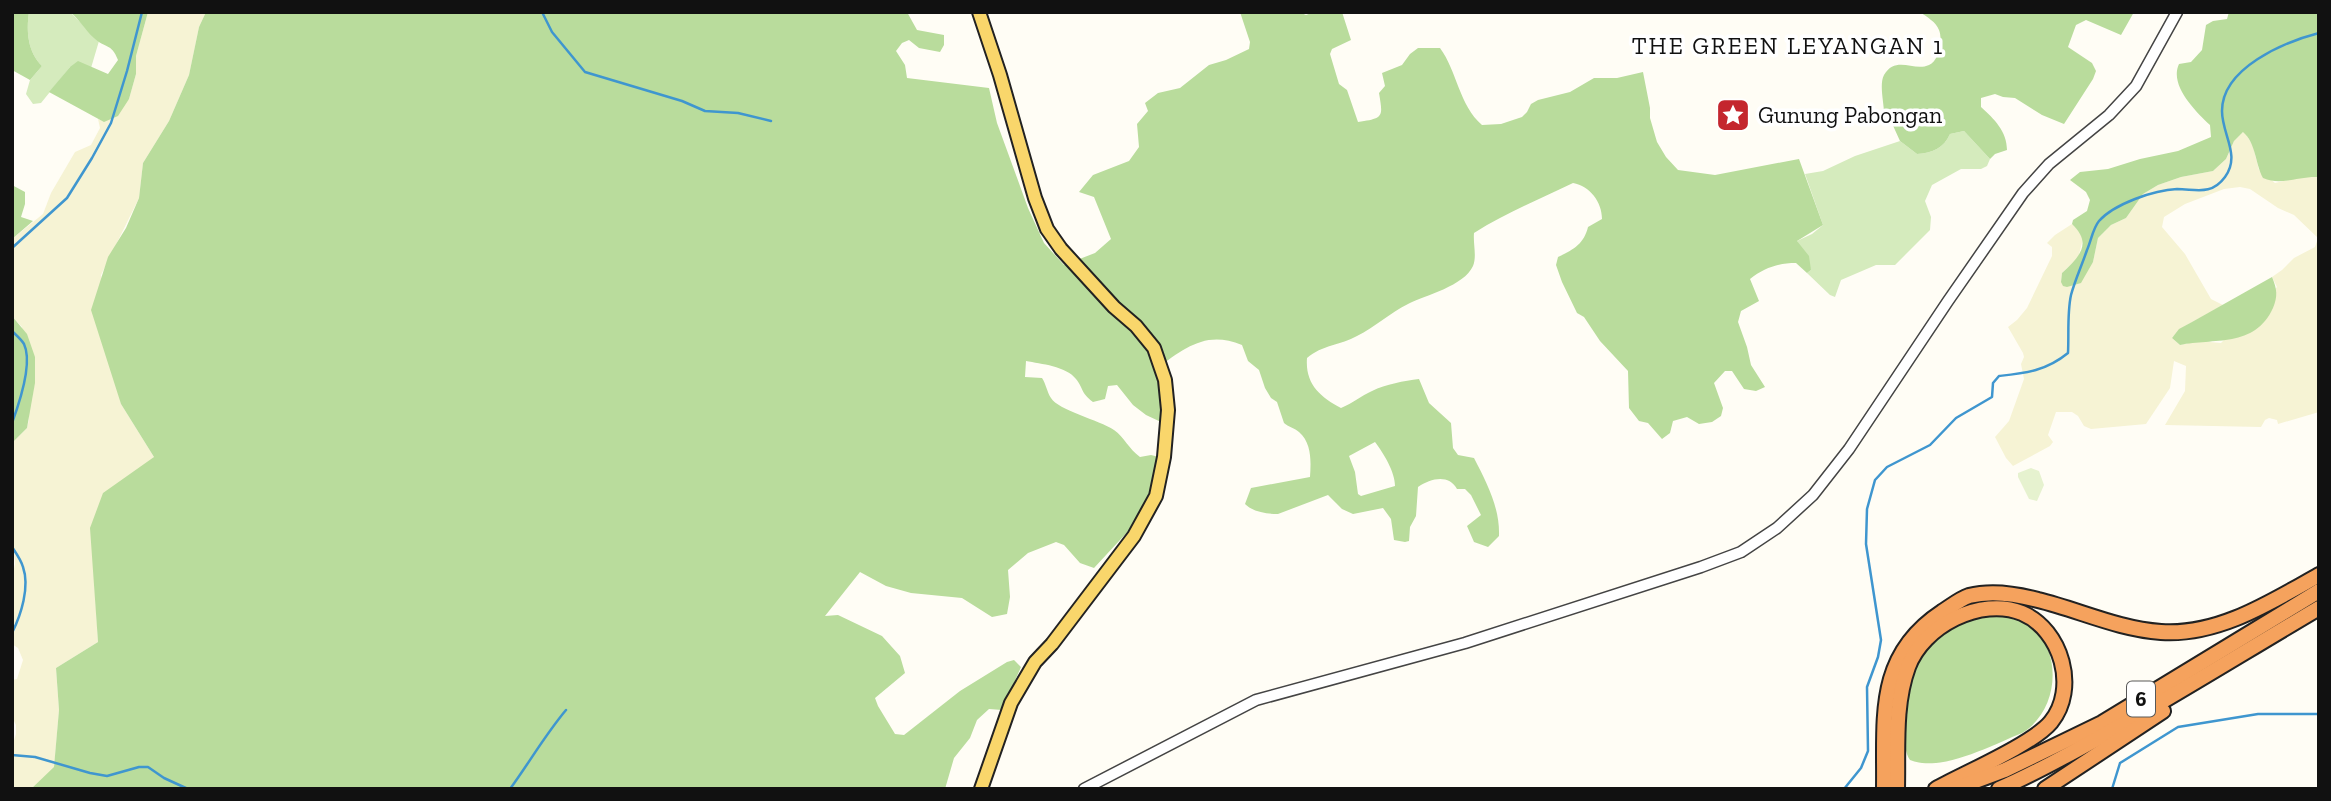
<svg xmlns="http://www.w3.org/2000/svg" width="2331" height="801" font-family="'Zilla Slab',serif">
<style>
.farmland{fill:#f6f3d4;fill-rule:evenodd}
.green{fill:#d5ebbd}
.forest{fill:#b9dc9c;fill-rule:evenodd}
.pitch{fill:#e6f2cf}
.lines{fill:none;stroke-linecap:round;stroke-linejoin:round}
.stream{stroke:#3f96cf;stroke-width:2.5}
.minor-casing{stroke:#444;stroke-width:13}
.major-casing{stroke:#222;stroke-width:16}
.highway-casing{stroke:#222;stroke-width:18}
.minor{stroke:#fff;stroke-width:10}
.major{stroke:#f9d66b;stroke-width:12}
.highway{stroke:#f5a25d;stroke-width:14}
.labels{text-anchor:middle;stroke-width:7;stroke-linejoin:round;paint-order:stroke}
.shield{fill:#fff;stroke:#585858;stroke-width:2}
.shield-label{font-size:21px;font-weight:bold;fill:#111}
.poi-label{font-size:23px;fill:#111;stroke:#fff;text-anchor:start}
.neighbourhood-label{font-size:24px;letter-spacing:2px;fill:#111;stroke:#fff}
</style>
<rect width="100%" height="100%" fill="#fffdf5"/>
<g class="farmland">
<polygon points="148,12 206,12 199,27 189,75 169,121 143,163 139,198 101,275 121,404 154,457 91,528 98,642 56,668 59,710 54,768 31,789 12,789 12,747 16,734 16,725 12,717 12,680 17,679 23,660 18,648 12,644 12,578 15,564 12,530 12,443 27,428 29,420 22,327 12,316 12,239 43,214 51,193 75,152 91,145 100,128 98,119 104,121 129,99 136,74 136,56"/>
<path d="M2244 131 2253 146 2259 170 2275 183 2302 177H2319V412L2278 424 2277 420 2269 418 2265 420 2261 427 2165 425 2185 391 2186 366 2174 361 2170 388 2146 424 2091 429 2084 426 2078 416 2072 412H2056L2048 435 2053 442 2050 446 2013 466 2006 458 1995 437 2009 421 2024 379 2021 364 2024 357 2023 353 2008 327 2017 320 2027 308 2052 256V247L2047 243 2055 235 2072 224 2081 233 2083 239 2078 258 2062 273 2061 282 2093 262 2098 238 2111 225 2126 218 2143 194 2158 185 2181 177 2213 171 2226 159 2234 141ZM2240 187 2250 189 2278 208 2294 215 2318 238 2315 247 2294 258 2282 270 2272 277 2277 287 2221 343 2198 341 2180 345 2172 338 2180 329 2223 305 2211 299 2185 254 2162 227 2164 217 2185 204 2224 189Z"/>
</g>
<g class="green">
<path d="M29 12H70L99 41 91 68 70 67 41 103 33 104 26 94 30 80 42 66C28 52 26 32 29 12Z"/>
<path d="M1964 131 1990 159 1987 166 1981 169H1961L1932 185 1925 201 1931 217 1930 230 1895 265H1876L1841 280 1835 297 1830 295 1807 273 1811 270 1797 241 1812 234 1823 225 1805 174 1823 171 1855 156 1900 141 1917 154C1932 153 1944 148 1950 134Z"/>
</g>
<g class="forest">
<path d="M12 12H29C26 32 28 52 42 66L30 80 12 70Z"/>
<path d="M70 12H148L136 56V74L129 99 118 116 104 122 49 92 70 67 78 61 108 74 118 60C111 42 105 49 94 38 85 30 80 20 70 12Z"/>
<path d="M206 12H907L917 30 944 35V45L940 52 919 48 909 40 902 43 896 51 905 65 907 78 989 88 997 123 1028 208 1044 243 1064 265 1095 253 1111 239 1094 197 1079 192 1093 175 1129 161 1139 147 1137 124 1148 111 1145 103 1158 93 1180 88 1209 65 1226 60 1249 49 1250 42 1240 12H1299L1306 15 1314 12H1342L1351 40 1332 49 1330 54 1339 84 1347 90 1358 122C1384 118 1383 117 1379 93L1385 86 1382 73 1402 65 1410 54 1418 48H1440C1457 71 1459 105 1482 125L1501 124 1522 117 1527 112 1531 104 1538 100 1570 92 1594 78H1617L1643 72 1650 108V118L1657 142 1666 157 1678 170 1715 175 1799 159 1823 225 1797 241 1809 256 1811 270 1807 273 1796 263C1778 263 1764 268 1750 279L1759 301 1741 311 1738 322 1747 347 1751 365 1765 387 1756 391 1744 389 1732 371H1725L1714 383 1723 408 1721 416 1712 422 1699 424 1687 417 1673 421 1670 433 1662 439 1648 423 1639 421 1629 408 1628 371 1600 341 1584 317 1577 313 1562 282 1556 265 1558 257C1573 250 1584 244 1588 227L1602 219C1602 202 1590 186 1573 183 1540 199 1505 213 1474 233 1473 244 1477 256 1473 266 1464 286 1426 295 1408 304 1390 313 1375 327 1357 336 1341 345 1322 345 1307 358 1305 384 1320 397 1341 408 1353 403 1361 396 1372 391 1386 384 1404 381 1419 379L1429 403 1451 423 1453 448 1458 455 1474 458C1487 483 1500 508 1499 536L1488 547 1474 542 1467 526 1481 515 1471 495 1465 489H1457C1449 474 1431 478 1418 487L1416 516 1410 527 1409 541 1405 542 1394 540 1391 519 1383 508 1353 514 1342 509 1328 495 1278 514C1267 514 1253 512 1245 504L1251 488 1310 477C1311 462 1312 443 1299 432 1295 428 1288 427 1284 423L1277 402 1271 398 1265 388 1259 370 1248 361 1242 345C1206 330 1185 348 1157 368L1162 398 1161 422 1146 415 1133 405 1117 385 1108 386 1105 399 1093 402C1080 392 1084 389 1076 379 1066 366 1041 364 1026 361L1025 377 1042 378C1046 384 1047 392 1051 398 1058 410 1099 420 1114 430 1124 437 1129 449 1140 457L1151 455 1159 457 1149 500 1132 527 1094 568 1080 563 1064 545 1056 542 1028 553 1008 570 1010 597 1007 614 992 617 962 598 911 593 886 586 860 572 825 616 838 615 882 636 900 656 905 673 875 698 878 706 895 734 904 735 960 691 1007 662 1014 660 1021 667 1002 710 989 709 977 720 970 738 954 758 945 789H31L54 767 59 710 56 668 98 642 90 528 103 493 154 457 121 404 91 310 108 257 126 228 139 198 143 163 169 121 189 75 199 27ZM1375 442C1384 454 1395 472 1395 486L1361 496 1358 494 1355 472 1349 456Z"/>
<path d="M1920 12H2134L2121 35 2086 20 2076 25 2068 47 2092 63 2096 71 2093 79 2064 124 2042 115 2015 98 2003 97 1995 94 1981 98V107C1994 119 2007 131 2007 150L1995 154 1990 159 1964 131 1950 134C1944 148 1932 153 1917 154L1900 141 1890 119 1884 113C1884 103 1879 84 1884 75 1896 55 1914 72 1929 65 1939 61 1943 40 1939 30 1936 22 1927 17 1920 12Z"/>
<path d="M2229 12H2319V177C2297 176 2282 186 2263 178 2255 163 2256 143 2243 132L2234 141 2226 159 2213 171 2181 177 2158 185 2143 194 2126 218 2111 225 2098 238 2093 262 2081 283 2067 287 2063 286 2061 282 2062 273C2079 257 2093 244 2072 224L2073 220 2087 211 2090 200 2086 192 2070 180 2080 172 2108 169 2140 159 2178 151 2211 137 2210 125C2195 111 2169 85 2179 64L2191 62 2202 50 2206 25 2213 21 2227 19Z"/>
<polygon points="12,185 25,192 25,204 21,217 33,221 12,239"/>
<path d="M2272 277C2277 289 2278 296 2273 308 2255 348 2213 338 2180 345L2172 338 2179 329 2192 322Z"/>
<polygon points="12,316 27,334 35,357 35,383 27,428 12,443"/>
<path d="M2007 613C2016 618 2029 621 2035 629 2063 658 2057 712 2022 733 1992 745 1941 773 1910 760 1903 749 1905 735 1905 723 1905 655 1938 615 2007 613Z"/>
</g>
<polygon class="pitch" points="2031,468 2039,471 2044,485 2037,501 2029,499 2018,477 2018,473"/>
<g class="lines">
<g class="stream">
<polyline points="542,12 552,32 585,72 682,101 705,111 738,113 771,121"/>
<polyline points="12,248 67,198 92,158 111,123 127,71 142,12"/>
<path d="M12 331C16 335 21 339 24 344 33 363 19 404 12 423"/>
<path d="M12 547C16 553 21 560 23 567 30 587 21 615 12 633"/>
<polyline points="12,755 35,757 90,773 107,776 139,767 148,767 164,778 188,789"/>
<path d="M510 789C529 763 545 735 566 710"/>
<path d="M1844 789 1861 768 1868 751 1867 687 1878 657 1881 640 1866 544 1867 509 1875 480 1887 467 1930 445 1956 418 1992 397 1993 383 1999 376C2026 373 2046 371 2068 353 2069 335 2067 313 2071 295 2075 280 2082 265 2087 250 2091 241 2093 228 2099 221 2114 204 2154 190 2177 189 2196 189 2211 196 2225 177 2241 155 2222 135 2222 111 2222 68 2284 42 2319 33"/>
<polyline points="2112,789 2120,763 2178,727 2258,714 2319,714"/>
</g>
<g class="minor-casing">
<polyline id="minor" points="1084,789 1256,700 1465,643 1701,567 1741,552 1777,528 1813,495 1849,449 1948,301 2023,193 2049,164 2109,115 2136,86 2177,12"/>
</g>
<g class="major-casing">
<polyline id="major" points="979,12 1000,75 1035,198 1047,229 1061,249 1114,307 1136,326 1154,348 1165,380 1168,410 1164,457 1156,496 1134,536 1052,644 1035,662 1011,703 981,789"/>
</g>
<g class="highway-casing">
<g id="highway">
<path d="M1884 789C1885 718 1875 656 1942 612 1950 607 1960 599 1969 596 1992 590 2016 594 2038 600 2079 610 2118 629 2161 632 2218 636 2271 602 2319 575"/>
<path d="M1897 789C1898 749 1894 705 1908 667 1923 626 1981 596 2022 613 2062 630 2078 689 2051 722 2033 744 1963 774 1936 789"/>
<polyline points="1954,789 2005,770 2102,723 2319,591"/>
<path d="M1999 789C2041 771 2082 747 2122 725 2188 687 2253 647 2319 608"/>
<polyline points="2045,789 2163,711"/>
</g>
</g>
<use href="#minor" class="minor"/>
<use href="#major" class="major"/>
<use href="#highway" class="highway"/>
</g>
<defs>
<g id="sight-square" transform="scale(1.75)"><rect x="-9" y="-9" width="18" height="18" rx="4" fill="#c4262e" stroke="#fff"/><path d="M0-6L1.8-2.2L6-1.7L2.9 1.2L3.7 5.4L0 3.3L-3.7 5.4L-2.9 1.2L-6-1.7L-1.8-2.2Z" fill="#fff"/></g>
</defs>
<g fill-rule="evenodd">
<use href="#sight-square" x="1733" y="115"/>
</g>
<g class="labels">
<rect class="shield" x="2127" y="681.5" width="28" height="35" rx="5"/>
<g class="shield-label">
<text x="2141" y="706">6</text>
</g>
<g class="poi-label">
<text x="1758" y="123">Gunung Pabongan</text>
</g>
<g class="neighbourhood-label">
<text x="1788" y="54">THE GREEN LEYANGAN 1</text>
</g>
</g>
<rect width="2331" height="801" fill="none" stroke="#111111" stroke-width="28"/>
</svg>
